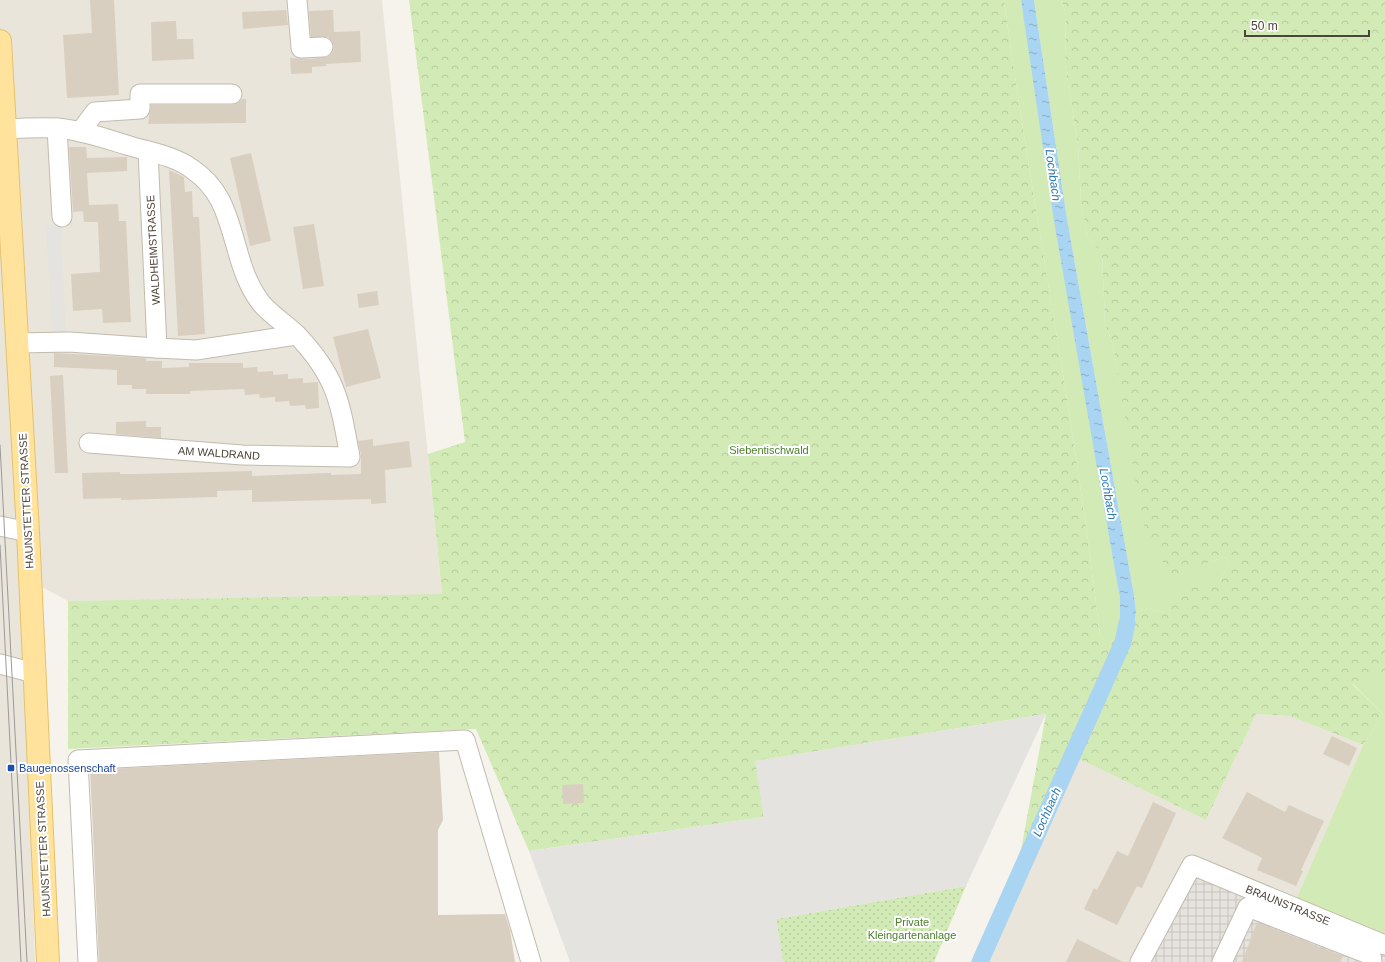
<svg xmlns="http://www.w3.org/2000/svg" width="1385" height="962" font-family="Helvetica,sans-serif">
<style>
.residential{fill:#eae5da}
.industrial{fill:url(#industrial-grid)}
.grass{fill:#d2eab5}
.forest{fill:url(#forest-crowns)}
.park{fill:url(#park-dots)}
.parking{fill:#e5e3e0}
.water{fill:url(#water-ripples)}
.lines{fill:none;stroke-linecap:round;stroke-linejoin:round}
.canal{stroke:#a9d4f2;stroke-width:17}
.building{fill:#d8cfc1}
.minor-casing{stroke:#c2bbae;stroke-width:21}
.major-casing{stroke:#e6c16a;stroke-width:24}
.minor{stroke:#fff;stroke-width:19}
.major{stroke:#ffe39c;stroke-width:22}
.tram{stroke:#9a9a9a;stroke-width:1}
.transit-dot{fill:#1a4fb4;stroke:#fff;stroke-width:1.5}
.labels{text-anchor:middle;stroke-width:4;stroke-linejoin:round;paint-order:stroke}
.street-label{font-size:11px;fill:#4b4439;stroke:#fff}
.park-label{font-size:11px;fill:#4a7f2a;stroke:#fff}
.transit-label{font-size:11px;fill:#164399;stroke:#fff;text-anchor:start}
.water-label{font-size:12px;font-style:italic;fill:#2e7ab2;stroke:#fff}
</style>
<defs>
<pattern id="industrial-grid" width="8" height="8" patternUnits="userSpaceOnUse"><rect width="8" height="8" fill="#e6e2dd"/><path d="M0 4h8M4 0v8" fill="none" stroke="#c7c3be"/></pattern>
<pattern id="forest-crowns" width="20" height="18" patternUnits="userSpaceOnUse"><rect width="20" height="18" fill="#d2eab5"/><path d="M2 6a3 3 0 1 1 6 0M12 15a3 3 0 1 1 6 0" fill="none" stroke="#b6ca9c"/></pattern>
<pattern id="park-dots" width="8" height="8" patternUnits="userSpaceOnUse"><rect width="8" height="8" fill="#d2eab5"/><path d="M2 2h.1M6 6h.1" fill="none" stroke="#b6ca9c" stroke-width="1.8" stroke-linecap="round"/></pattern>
<pattern id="water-ripples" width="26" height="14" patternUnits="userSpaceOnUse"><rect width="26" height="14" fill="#a9d4f2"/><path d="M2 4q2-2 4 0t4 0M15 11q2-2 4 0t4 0" fill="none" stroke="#8caec5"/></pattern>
</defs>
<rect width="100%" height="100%" fill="#f6f3ec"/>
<g class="residential">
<polygon points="0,0 382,0 442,595 68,601 21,576 35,962 0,962"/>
<polygon points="1256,714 1290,716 1363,745 1293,907 1140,962 980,962 1073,756 1206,820"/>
</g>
<polygon class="industrial" points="1192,865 1385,945 1385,962 1140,962"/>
<g class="grass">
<path d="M1004 0H1021L1120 599V625L1115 643 1100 637C1076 423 1033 213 1004 0Z"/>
<polygon points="1034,0 1062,0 1066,16 1065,64 1078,145 1081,202 1087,235 1102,254 1105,324 1113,345 1127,426 1209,562 1227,557 1229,564 1218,584 1170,614 1149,609 1136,612 1134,595 1067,219"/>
<polygon points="1375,673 1385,677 1385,945 1293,907 1363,745 1383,714 1352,683"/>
</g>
<path class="forest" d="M409 0H1004C1033 213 1076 423 1100 637L1130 648 1136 612 1149 609 1170 614 1172 601 1192 582 1218 584 1229 564 1227 557 1209 562 1174 577 1161 559 1142 521 1113 345 1105 324 1102 254 1087 235 1081 202 1078 145 1065 64 1066 16 1062 0H1385V677L1375 674 1352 684 1383 714 1363 745 1290 716 1256 714 1206 820 1073 756 1015 883 1046 714 756 761 764 817 529 851 476 729 68 749V601L442 594 428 454 465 442Z"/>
<polygon class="park" points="966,886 934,962 783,962 776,919"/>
<g class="parking">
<polygon points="46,225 61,225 66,335 52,336"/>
<polygon points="1046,714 966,886 776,919 783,962 570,962 529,851 764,817 755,761"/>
</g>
<polygon class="water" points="1021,0 1034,0 1067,219 1134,595 1136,612 1130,648 1115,643 1120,625 1120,599 1054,221"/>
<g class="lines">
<polyline class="canal" points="980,962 1123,642 1127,623"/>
</g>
<g class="building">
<polygon points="90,0 114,0 119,95 67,98 63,35 92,33"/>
<polygon points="286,10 288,25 243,29 242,12"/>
<polygon points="333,10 334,32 360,31 361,62 326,64 326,66 312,67 312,59 329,56 333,52 334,46 332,41 328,37 311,37 309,11"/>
<polygon points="176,21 177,39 193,39 194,59 152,61 151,22"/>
<polygon points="290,58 312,59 312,73 291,74"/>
<polygon points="242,99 246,99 246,123 148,124 151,105 232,105 238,103"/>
<polygon points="69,147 86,147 87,158 127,157 127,171 87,173 89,205 118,204 119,221 126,221 131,322 103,323 102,309 73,311 71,274 100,272 98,222 84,222 83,211 73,212"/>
<polygon points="251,153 271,241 250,246 230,158"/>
<polygon points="169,170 184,177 185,192 192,191 193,217 199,217 205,334 178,336"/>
<polygon points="314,224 324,286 303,289 293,227"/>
<polygon points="377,291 379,305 359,308 357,294"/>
<polygon points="368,329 381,378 346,387 333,337"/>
<polygon points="54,353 146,358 146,361 162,361 162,368 189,367 189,363 243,363 243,368 257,367 258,372 273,371 273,375 288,374 288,379 303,378 303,383 318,382 319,408 306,409 305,405 290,406 289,401 275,402 275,397 260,398 259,394 245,395 244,389 190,391 190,394 146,394 146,389 132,389 132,385 117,385 117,370 54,367"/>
<polygon points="63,375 68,473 55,473 50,376"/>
<polygon points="146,421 146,427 161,427 161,438 116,434 116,422"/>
<polygon points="373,439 373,446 409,441 412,467 385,470 386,503 371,504 371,499 252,502 252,490 217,491 217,497 121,500 121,498 83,499 82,473 120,472 120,474 136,474 252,471 252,476 325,473 331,473 331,475 361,474 361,455 358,441"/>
<polygon points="1332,736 1357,748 1349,766 1323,754"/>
<polygon points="439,752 443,820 438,830 438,915 505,914 510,930 515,962 99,962 90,770"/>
<polygon points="583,784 584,803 563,804 562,785"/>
<polygon points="1247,792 1285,812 1289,805 1324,821 1301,870 1303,871 1296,886 1257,870 1262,858 1222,838"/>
<polygon points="1153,802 1176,813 1142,888 1137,886 1117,925 1084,909 1094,888 1097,890 1117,851 1128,856"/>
<polygon points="1257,922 1343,956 1340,962 1242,962"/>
<polygon points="1077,939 1123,962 1066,962"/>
</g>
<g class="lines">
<g class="minor-casing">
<g id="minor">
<polyline points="297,0 301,48 323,47"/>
<polyline points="57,128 62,217"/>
<path d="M5 129C22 128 40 127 57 128 82 130 106 139 130 146 150 152 175 156 192 169 204 177 213 187 220 200 237 233 237 272 261 303 271 315 286 324 297 335 337 377 340 402 350 457L242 455 89 443"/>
<polyline points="80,132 95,112 140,109 140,94 232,94"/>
<polyline points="148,151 157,348 196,350 296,335"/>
<polyline points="17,343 69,342 157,348"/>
<polyline points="0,526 28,532"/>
<polyline points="0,664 34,673"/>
<polyline points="88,962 78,760 465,740 531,962"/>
<polyline points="1140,962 1192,865 1385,945"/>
<polyline points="1222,962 1248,907 1371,955 1372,962"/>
</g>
</g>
<g class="major-casing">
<polyline id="major" points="0,41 28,532 48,962"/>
</g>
<use href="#minor" class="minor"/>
<use href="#major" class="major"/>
<g class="tram">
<polyline points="0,445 27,962"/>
<polyline points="0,545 21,962"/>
</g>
</g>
<rect class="transit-dot" x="7" y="764" width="8" height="8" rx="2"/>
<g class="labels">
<g class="street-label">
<text transform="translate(153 250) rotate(-93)" y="4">WALDHEIMSTRASSE</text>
<text transform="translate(219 453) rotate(4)" y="4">AM WALDRAND</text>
<text transform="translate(26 501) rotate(-93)" y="4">HAUNSTETTER STRASSE</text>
<text transform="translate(43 849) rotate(-93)" y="4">HAUNSTETTER STRASSE</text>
<text transform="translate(1288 905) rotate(22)" y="4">BRAUNSTRASSE</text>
</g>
<g class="park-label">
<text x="769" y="454">Siebentischwald</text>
<text x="912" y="926">Private<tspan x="912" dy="13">Kleingartenanlage</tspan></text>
</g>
<g class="transit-label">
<text x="19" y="772">Baugenossenschaft</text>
</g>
<g class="water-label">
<text transform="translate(1053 175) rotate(82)" y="4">Lochbach</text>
<text transform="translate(1108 494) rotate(80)" y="4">Lochbach</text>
<text transform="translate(1047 812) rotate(-66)" y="4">Lochbach</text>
</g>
</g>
<path d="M1245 30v6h124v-6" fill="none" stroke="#4b4439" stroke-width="2"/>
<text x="1251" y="30" font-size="12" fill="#4b4439" stroke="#ffffff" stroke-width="3" paint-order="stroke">50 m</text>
</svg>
